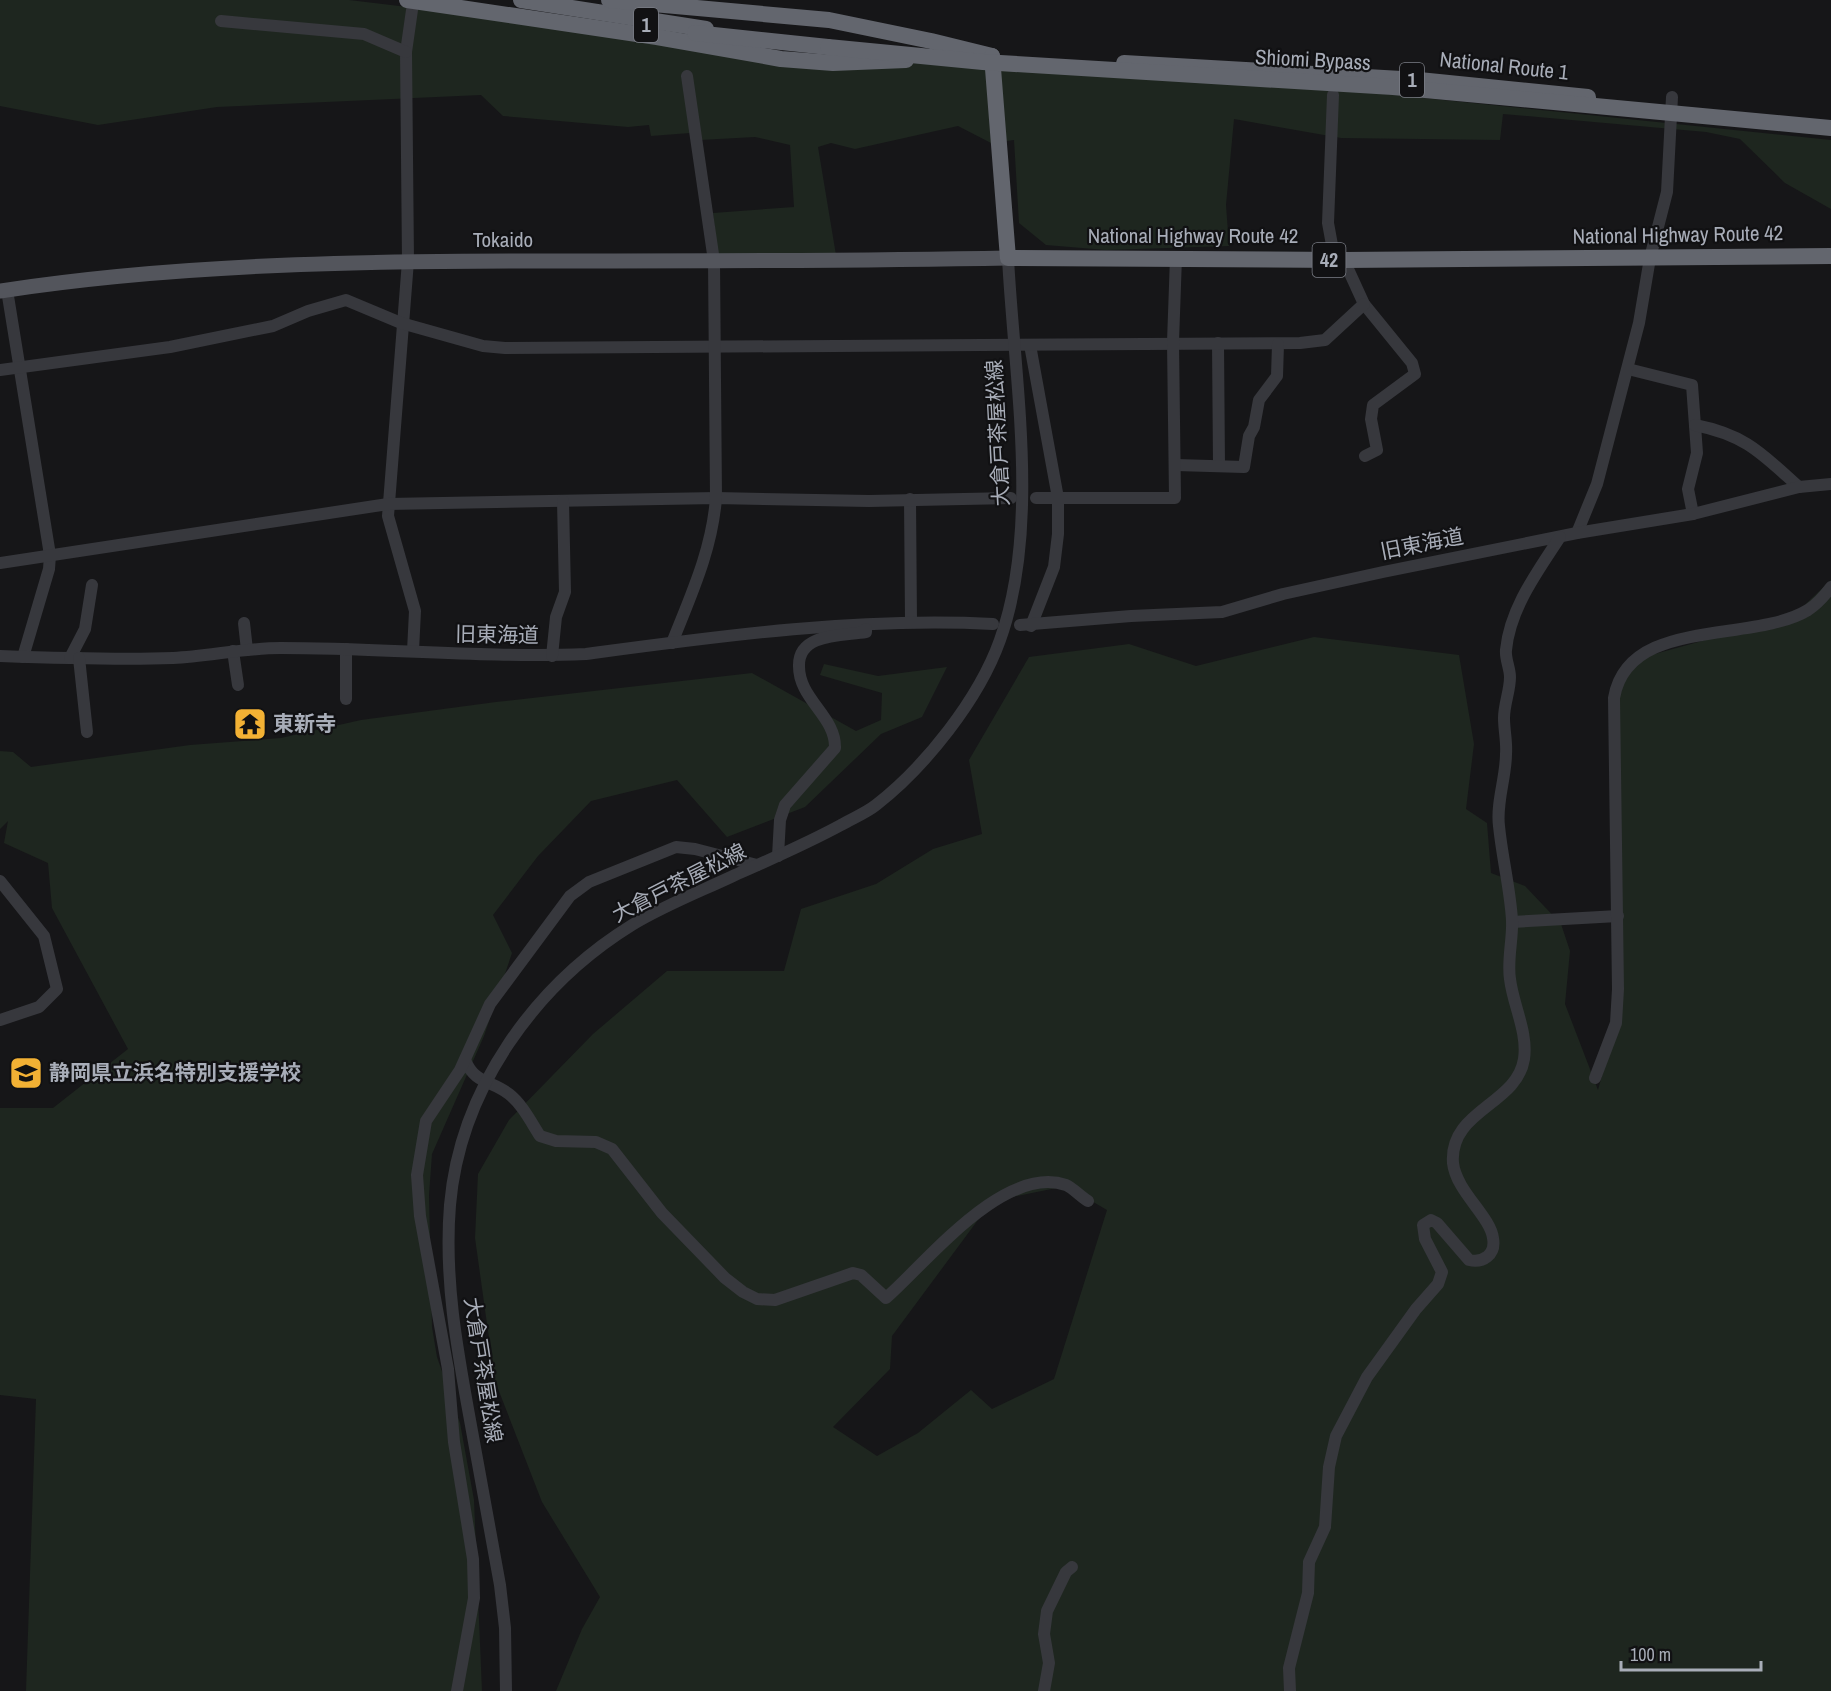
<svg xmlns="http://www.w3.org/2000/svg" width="1831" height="1691" font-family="'Archivo Narrow','Noto Sans JP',sans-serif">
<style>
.green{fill:#1e261f;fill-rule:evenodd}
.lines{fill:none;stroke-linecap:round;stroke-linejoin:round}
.minor{stroke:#37383d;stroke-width:12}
.major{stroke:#53555c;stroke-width:15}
.highway{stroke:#63666e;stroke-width:16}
.highway-bridge{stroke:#63666e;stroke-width:16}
.labels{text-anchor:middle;stroke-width:4.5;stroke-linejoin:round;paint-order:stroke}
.shield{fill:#111113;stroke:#7b7e86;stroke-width:1.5}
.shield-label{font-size:20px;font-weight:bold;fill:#a8adb8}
.street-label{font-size:21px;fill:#a8adb8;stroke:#111113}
.poi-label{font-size:21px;font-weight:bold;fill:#a8adb8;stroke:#111113;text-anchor:start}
</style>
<rect width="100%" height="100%" fill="#161618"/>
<g class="green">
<polygon points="0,0 349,0 800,54 1346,90 1831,140 1831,209 1785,183 1740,139 1706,132 1503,114 1500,140 1341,138 1234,119 1226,205 1229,246 1106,250 1046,245 1019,223 1014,140 991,143 958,126 855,149 831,143 818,147 836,255 718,256 713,213 794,207 790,145 755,137 700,140 690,133 651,136 649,125 628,127 503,116 481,95 217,107 98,125 0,106"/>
<path d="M1831 580V1691H556L582 1629 600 1597 542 1502 495 1381 475 1238 478 1174 509 1120 593 1034 667 971H784L801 909 876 884 933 849 982 834 969 760 1029 657 1129 644 1196 666 1314 637 1459 655 1474 744 1466 809 1487 823 1491 873 1525 886 1561 924 1570 951 1565 1004 1598 1090 1616 1023 1615 691 1633 660 1793 616ZM1066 1186 1107 1210 1054 1379 992 1409 971 1390 918 1433 877 1456 833 1427 890 1369 892 1336 992 1201Z"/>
<polygon points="824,664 878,676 947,667 922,717 881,734 805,807 727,837 677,780 591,801 538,856 493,915 512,953 484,1036 432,1154 429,1195 432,1327 437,1357 460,1423 474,1500 482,1691 26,1691 36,1399 0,1395 0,1108 53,1108 128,1049 52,908 48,863 4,843 8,821 0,829 0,751 13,752 31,767 190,745 281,738 361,720 496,702 752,673 856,731 881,720 882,693 820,675"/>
</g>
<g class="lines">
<g class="minor">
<polyline points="412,10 406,52 408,261 388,516 415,611 413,651"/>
<polyline points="221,21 364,34 406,52"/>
<polyline points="1333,95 1328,223 1332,245 1348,269 1364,304 1412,363 1415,374 1373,405 1371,419 1377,450 1365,456"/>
<polyline points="7,290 50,555 49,569 23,657"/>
<polyline points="1218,343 1219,466"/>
<polyline points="1030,345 1058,498 1058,534 1054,567 1031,626"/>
<polyline points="1628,369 1692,385 1697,453 1688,489 1693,514"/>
<polyline points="0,370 170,347 273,326 308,311 346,300 401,323 483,346 505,348 1300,343 1325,340 1364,304"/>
<path d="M1695 425C1746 435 1762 454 1799 487"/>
<polyline points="1176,465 1244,467 1249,436 1254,427 1259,400 1277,376 1278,344"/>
<polyline points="1036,498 1175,498 1173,342 1176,257"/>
<polyline points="910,499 911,621"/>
<polyline points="1577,533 1597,484 1639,323 1650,258 1667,192 1672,97"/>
<polyline points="0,563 388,504 716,498 869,501 1011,498"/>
<polyline points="244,623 247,650"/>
<polyline points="1020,625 1131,616 1222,612 1283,594 1383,572 1577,533 1693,514 1799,487 1831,484"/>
<path d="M672 643C691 595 712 550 716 498L714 261 687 76"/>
<polyline points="346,649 346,699"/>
<polyline points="233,651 238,685"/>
<path d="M0 656C57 658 115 660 173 658 209 656 245 648 281 648 383 648 484 658 586 654 720 636 857 617 993 624"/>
<polyline points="552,656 556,617 565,592 563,501"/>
<polyline points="70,658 85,629 92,585"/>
<polyline points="79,658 87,732"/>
<path d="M778 856 780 820 785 805 835 748C836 716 798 699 799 665 799 633 842 636 866 632V629"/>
<polyline points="0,881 44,936 57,989 39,1007 0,1020"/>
<polyline points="1512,922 1618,916"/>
<path d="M465 1060C475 1084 491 1080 509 1094 522 1104 531 1122 540 1136L556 1141 596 1142 612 1149 662 1213 725 1278 743 1292 757 1299 775 1300 853 1273 861 1275 886 1298C927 1262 1004 1164 1066 1185 1073 1188 1081 1197 1088 1201"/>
<path d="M1595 1078 1616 1023 1618 989 1614 698C1628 616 1752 644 1808 610 1817 604 1825 595 1831 587"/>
<polyline points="457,1691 474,1598 473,1559 454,1442 448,1369 420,1216 417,1175 426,1121 460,1070 490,1004 570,896 589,882 676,847 695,849 757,865"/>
<path d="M506 1691 505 1628 500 1585C490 1530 480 1475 470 1420 457 1349 444 1278 450 1205 460 1089 535 985 632 925 663 906 699 892 733 876 769 860 806 844 841 825 853 818 866 813 876 805 925 767 979 699 1000 640 1041 526 1014 377 1008 258"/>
<polyline points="1044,1691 1049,1663 1044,1634 1047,1611 1066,1572 1072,1567"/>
<path d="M1290 1691 1289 1668 1308 1593 1309 1562 1325 1527 1329 1467 1336 1436 1367 1377 1416 1309 1438 1284 1442 1272 1425 1239 1423 1225 1431 1220 1437 1223 1469 1260C1483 1263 1496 1255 1493 1238 1490 1216 1456 1191 1453 1163 1449 1110 1517 1105 1524 1059 1528 1032 1513 1005 1510 979 1507 960 1513 939 1512 920 1510 888 1502 857 1499 826 1496 803 1506 777 1506 754 1507 742 1504 730 1504 718 1504 704 1510 691 1510 677 1510 668 1505 659 1506 650 1510 608 1538 571 1560 537"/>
</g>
<path class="major" d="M0 291C183 263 371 261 557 261 707 261 858 261 1008 258"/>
<g class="highway">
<polyline points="407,0 657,37 781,59 833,63 906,60"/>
<polyline points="521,0 706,29"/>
<polyline points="609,0 829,20 931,41 992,56"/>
<polyline points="695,33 828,47"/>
<polyline points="992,56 1008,258 1343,260 1831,256"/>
<polyline points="1124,63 1419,80 1588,97"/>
</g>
<polyline class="highway-bridge" points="828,47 983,62 1393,87 1831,128"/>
</g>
<defs>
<g id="temple-square" transform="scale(1.725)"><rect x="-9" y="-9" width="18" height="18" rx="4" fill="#f2b134" stroke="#111113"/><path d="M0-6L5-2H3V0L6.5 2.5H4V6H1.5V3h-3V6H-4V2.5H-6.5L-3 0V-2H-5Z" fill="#111"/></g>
<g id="school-square" transform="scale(1.725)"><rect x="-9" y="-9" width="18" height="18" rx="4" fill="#f2b134" stroke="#111113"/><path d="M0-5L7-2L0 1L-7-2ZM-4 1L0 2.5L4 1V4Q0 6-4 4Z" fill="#111"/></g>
</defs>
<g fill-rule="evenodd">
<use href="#temple-square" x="250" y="724"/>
<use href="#school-square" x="26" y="1073"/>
</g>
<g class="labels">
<g class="shield">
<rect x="634" y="8" width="24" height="34" rx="4.5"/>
<rect x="1400" y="63" width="24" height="34" rx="4.5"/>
<rect x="1312.5" y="243" width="33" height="34" rx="4.5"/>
</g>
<g class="shield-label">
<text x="646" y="32">1</text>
<text x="1412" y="87">1</text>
<text x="1329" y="267">42</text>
</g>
<g class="street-label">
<text transform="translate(1313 60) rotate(3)" y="7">Shiomi Bypass</text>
<text transform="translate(1504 66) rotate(6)" y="7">National Route 1</text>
<text transform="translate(1678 235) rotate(-1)" y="7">National Highway Route 42</text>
<text x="1193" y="243">National Highway Route 42</text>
<text x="503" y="247">Tokaido</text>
<text transform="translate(998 433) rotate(-93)" y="7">大倉戸茶屋松線</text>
<text transform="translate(1422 544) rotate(-11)" y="7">旧東海道</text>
<text transform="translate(497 635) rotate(1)" y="7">旧東海道</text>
<text transform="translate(679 883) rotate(-27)" y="7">大倉戸茶屋松線</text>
<text transform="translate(483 1370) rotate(81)" y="7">大倉戸茶屋松線</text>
</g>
<g class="poi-label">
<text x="273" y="731">東新寺</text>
<text x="49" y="1080">静岡県立浜名特別支援学校</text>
</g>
</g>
<path d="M1621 1661v9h140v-9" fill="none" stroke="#a8adb8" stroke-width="3"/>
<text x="1630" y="1661" font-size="18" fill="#a8adb8" stroke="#111113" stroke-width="4.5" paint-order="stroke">100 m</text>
</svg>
